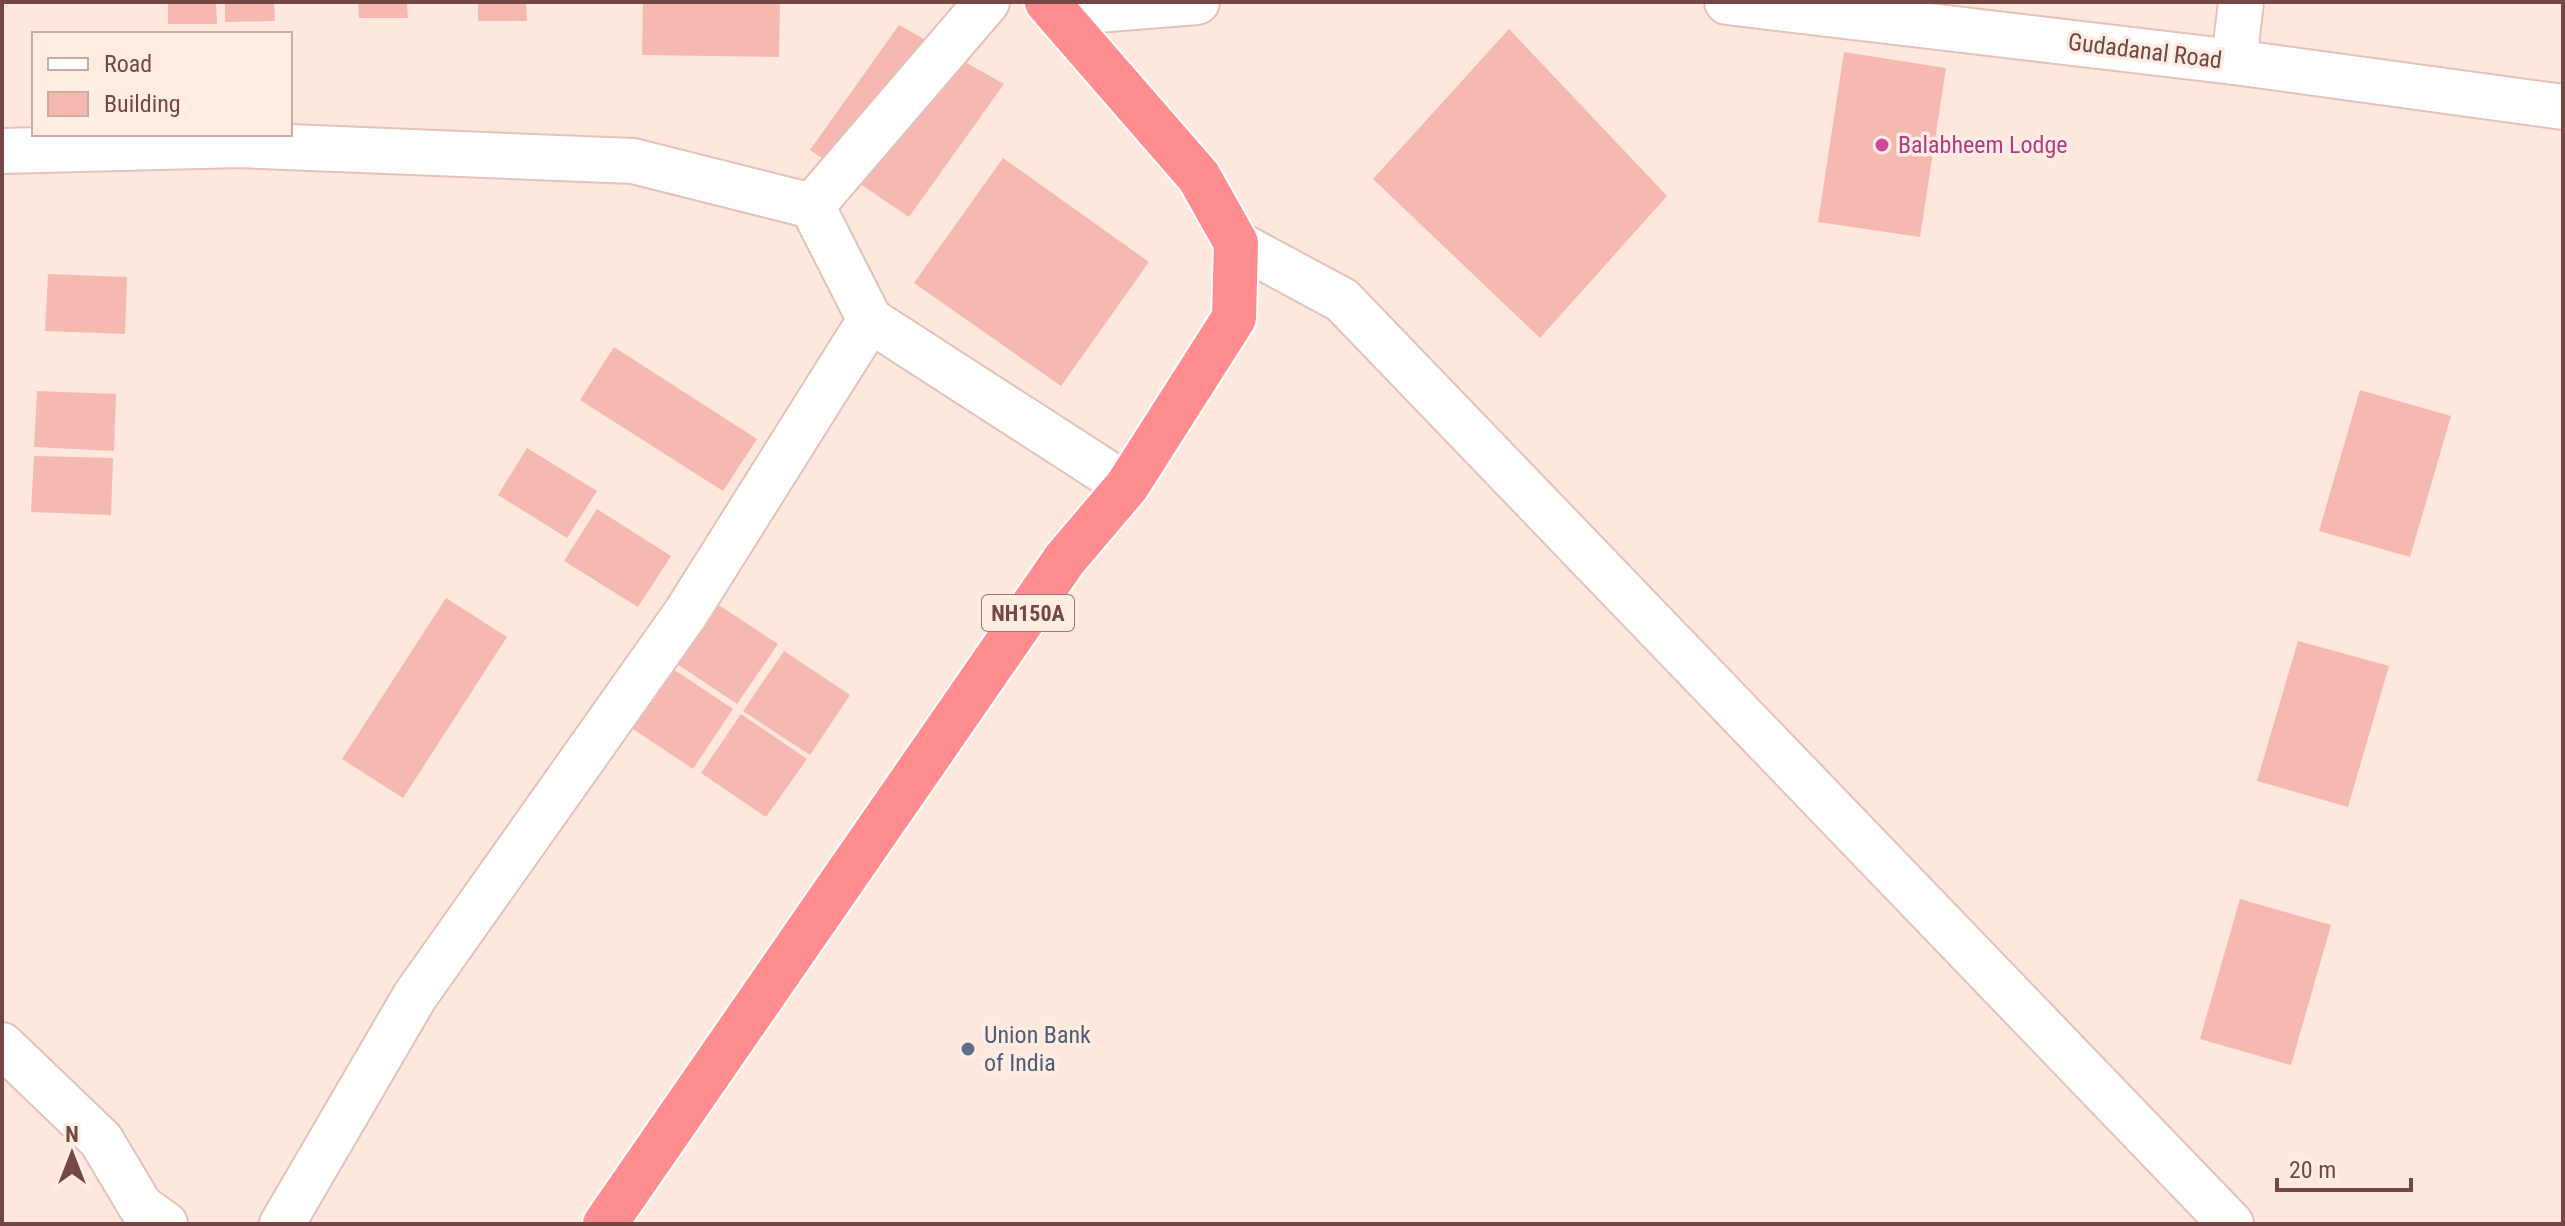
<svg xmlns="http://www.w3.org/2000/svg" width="2565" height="1226" font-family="'Roboto Condensed',sans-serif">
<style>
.building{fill:#f6b9b1}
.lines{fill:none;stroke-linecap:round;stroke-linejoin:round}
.minor-casing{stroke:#e4c2bb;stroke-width:48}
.highway-casing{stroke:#fff;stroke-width:48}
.minor{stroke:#fff;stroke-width:44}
.highway{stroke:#ff8c8f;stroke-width:44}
.hotel-dot{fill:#d1479c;stroke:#ffede4;stroke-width:3}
.service-dot{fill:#5c6f8a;stroke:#ffede4;stroke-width:3}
.labels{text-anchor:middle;stroke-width:7;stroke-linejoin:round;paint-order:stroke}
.shield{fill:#ffede4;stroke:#9e7973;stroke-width:2}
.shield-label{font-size:22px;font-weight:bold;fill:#744743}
.street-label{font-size:24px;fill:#744743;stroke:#ffede4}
.hotel-label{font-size:24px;fill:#b23c85;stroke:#ffede4;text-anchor:start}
.service-label{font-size:24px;fill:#4e5e75;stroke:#ffede4;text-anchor:start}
</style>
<rect width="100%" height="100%" fill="#fee7dc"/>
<g class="building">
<polygon points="168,2 216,2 217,24 168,24"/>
<polygon points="225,2 274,2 275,21 225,22"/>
<polygon points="358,2 407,2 408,18 359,18"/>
<polygon points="478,2 526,2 527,21 478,21"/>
<polygon points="643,2 780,2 779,57 642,55"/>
<polygon points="899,25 1004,84 909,217 810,150"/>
<polygon points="1509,29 1667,196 1540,338 1373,179"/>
<polygon points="1844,52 1946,68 1920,237 1818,222"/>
<polygon points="1003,158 1149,262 1061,386 914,283"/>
<polygon points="48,274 127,277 125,334 45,331"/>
<polygon points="614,347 757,439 723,491 580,400"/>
<polygon points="2360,390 2451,416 2410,557 2319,531"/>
<polygon points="37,391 116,394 114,451 34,447"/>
<polygon points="527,448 597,491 567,538 498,495"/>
<polygon points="34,456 113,458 111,515 31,512"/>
<polygon points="597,509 671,556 638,607 564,561"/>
<polygon points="446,598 507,637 403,798 342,759"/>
<polygon points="711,600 778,644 737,704 671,660"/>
<polygon points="2298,641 2389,666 2348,807 2257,781"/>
<polygon points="784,651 850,695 810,755 743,711"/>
<polygon points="667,665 733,709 693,769 627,725"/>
<polygon points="741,714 807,759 766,817 701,773"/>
<polygon points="2240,899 2331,925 2291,1065 2200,1039"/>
</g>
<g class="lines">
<g class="minor-casing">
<g id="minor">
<polyline points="1727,2 2234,62 2563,107"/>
<polyline points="1059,13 1197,2"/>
<polyline points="2234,62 2241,2"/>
<polyline points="2,151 239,145 633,161 812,206 987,2"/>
<polyline points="812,206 870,320"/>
<polyline points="1236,243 1342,300 2231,1224"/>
<polyline points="2,1045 101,1140 141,1207 165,1224"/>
<polyline points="282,1224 415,996 686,613 870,320 1127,486"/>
</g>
</g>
<g class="highway-casing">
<polyline id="highway" points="605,1224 1065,559 1127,486 1234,318 1236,243 1199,177 1047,2"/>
</g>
<use href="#minor" class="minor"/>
<use href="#highway" class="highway"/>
</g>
<circle class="hotel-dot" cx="1882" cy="145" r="8"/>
<circle class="service-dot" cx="968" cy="1049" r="8"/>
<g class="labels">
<rect class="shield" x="982" y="595" width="92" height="36" rx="6"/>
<g class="shield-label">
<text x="1028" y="621">NH150A</text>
</g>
<g class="street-label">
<text transform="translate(2145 51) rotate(7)" y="8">Gudadanal Road</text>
</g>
<g class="hotel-label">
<text x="1898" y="153">Balabheem Lodge</text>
</g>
<g class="service-label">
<text x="984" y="1043">Union Bank<tspan x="984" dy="28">of India</tspan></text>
</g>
</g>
<rect width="2565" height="1226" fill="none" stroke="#744743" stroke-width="8"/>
<rect x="32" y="32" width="260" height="104" fill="#ffede4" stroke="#c7aba4" stroke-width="2"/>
<rect x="48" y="58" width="40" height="12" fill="#ffffff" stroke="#c7aba4" stroke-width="2"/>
<text x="104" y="72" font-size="24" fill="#744743">Road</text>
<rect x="48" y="92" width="40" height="24" fill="#f6b9b1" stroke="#c7aba4" stroke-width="2"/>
<text x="104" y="112" font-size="24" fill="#744743">Building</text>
<g transform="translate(72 1154)" stroke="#ffede4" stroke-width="6" paint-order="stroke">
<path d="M0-6L14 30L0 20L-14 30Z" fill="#744743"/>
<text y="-12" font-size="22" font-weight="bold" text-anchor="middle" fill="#744743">N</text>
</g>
<path d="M2277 1178v12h134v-12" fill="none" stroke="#744743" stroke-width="4"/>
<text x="2289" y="1178" font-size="24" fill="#744743" stroke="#ffede4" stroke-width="6" paint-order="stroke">20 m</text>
</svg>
